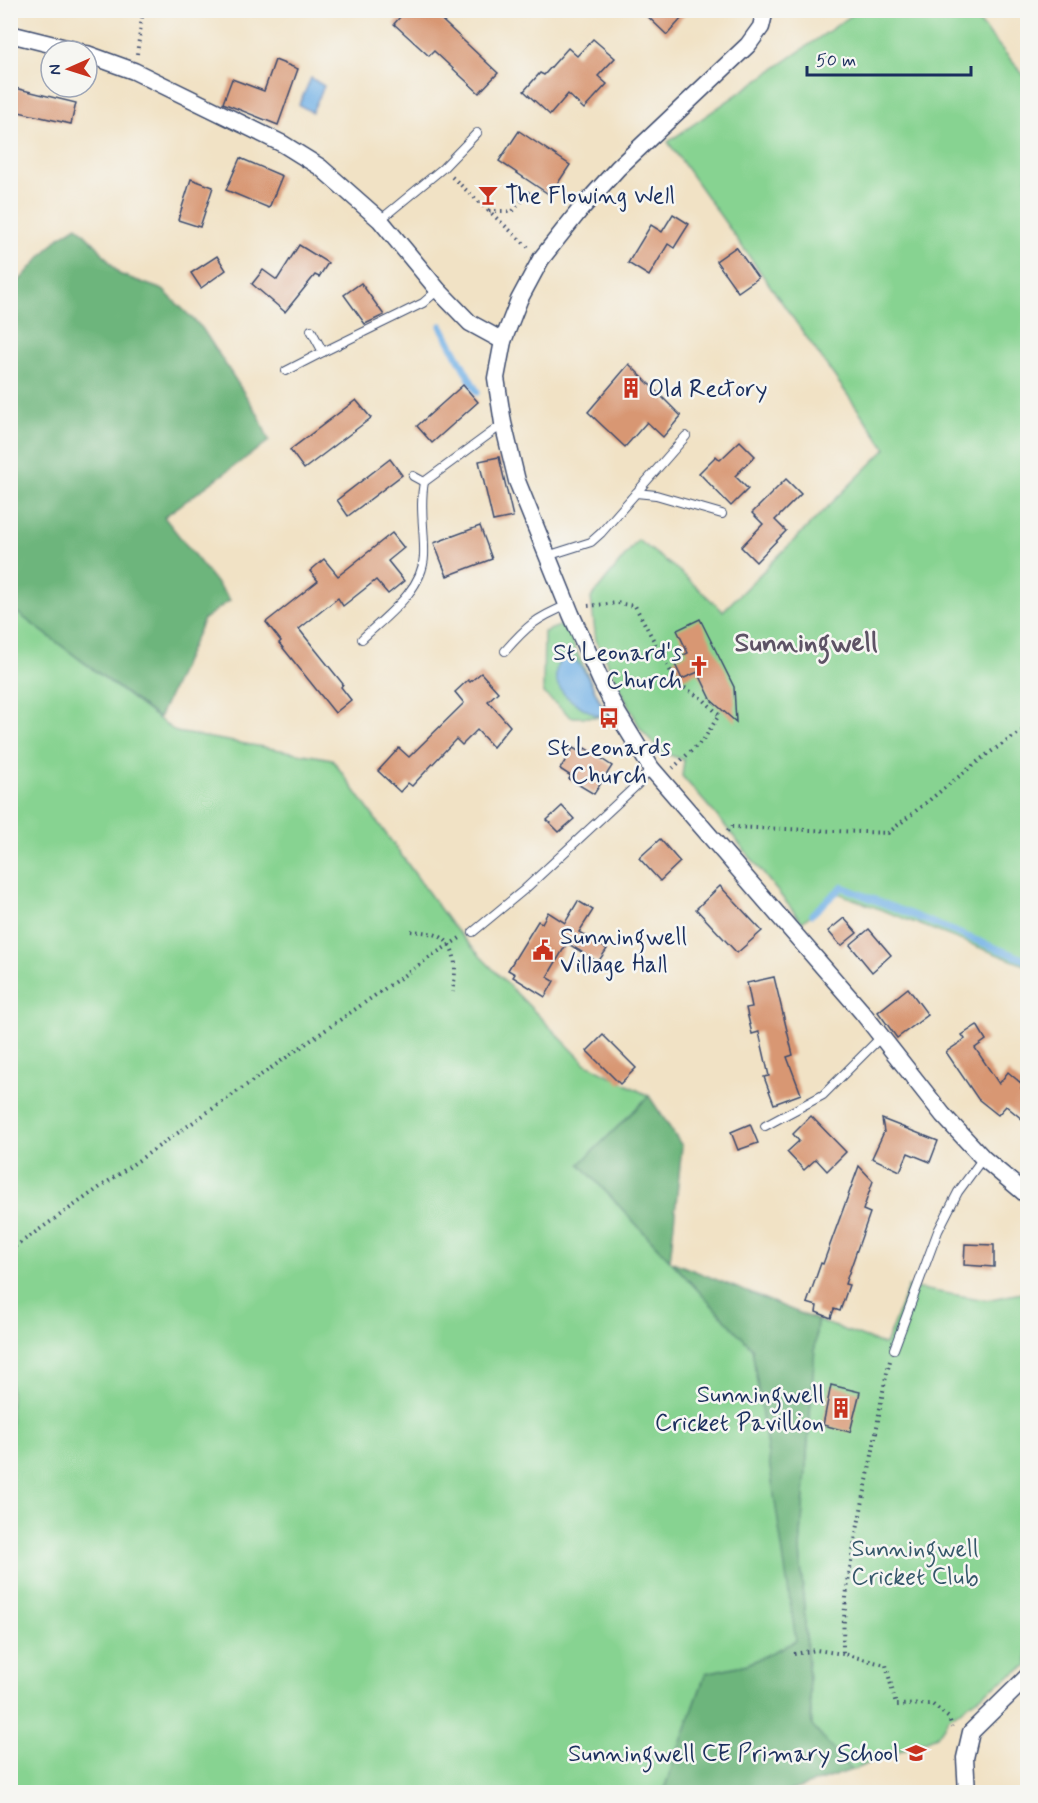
<svg xmlns="http://www.w3.org/2000/svg" width="1038" height="1803" font-family="Mynerve,sans-serif">
<style>
.green{fill:#87d391;stroke:#518178;stroke-width:1.5}
.forest{fill:#6db57b;stroke:#44726c;stroke-width:1.5}
.water{fill:#72b1e6;stroke:#4670a2;stroke-width:1.5}
.lines{fill:none;stroke-linecap:round;stroke-linejoin:round}
.stream{stroke:#72b1e6;stroke-width:7}
.building{fill:#d89773}
.service-casing{stroke:#3b4a6d;stroke-width:10}
.minor-casing{stroke:#3b4a6d;stroke-width:19}
.path{stroke:#3b4a6d;stroke-width:4;stroke-dasharray:1.5 4.5;stroke-linecap:butt}
.service{stroke:#fff;stroke-width:8}
.minor{stroke:#fff;stroke-width:16}
.labels{text-anchor:middle;stroke-width:5;stroke-linejoin:round;paint-order:stroke}
.poi-label{font-size:24px;fill:#1b2f5e;stroke:#f6f6f2;text-anchor:start}
.park-label{font-size:24px;fill:#36586b;stroke:#f6f6f2}
.quarter-label{font-size:27px;font-weight:bold;fill:#5d5365;stroke:#f6f6f2}
</style>
<rect width="100%" height="100%" fill="#f6f6f2"/>
<filter id="ink" filterUnits="userSpaceOnUse"><feTurbulence type="fractalNoise" baseFrequency=".0167" numOctaves="2"/><feDisplacementMap in="SourceGraphic" scale="12" xChannelSelector="R" yChannelSelector="G"/><feConvolveMatrix kernelMatrix="1 2 1 2 8 2 1 2 1" color-interpolation-filters="sRGB"/></filter>
<filter id="wash" filterUnits="userSpaceOnUse"><feTurbulence type="fractalNoise" baseFrequency=".008" numOctaves="4" result="noise"/><feDisplacementMap in="SourceGraphic" scale="24" xChannelSelector="R" yChannelSelector="G"/><feGaussianBlur stdDeviation="1.35" result="paint"/><feColorMatrix in="noise" values="0 0 0 0 0 0 0 0 0 0 0 0 0 0 0 0 0 1.4 0 .05"/><feComposite in="paint" operator="in"/></filter>
<g filter="url(#wash)">
<rect width="100%" height="100%" fill="#f1e2c5"/>
<g class="green">
<polygon points="858,11 970,11 1027,79 1027,966 838,893 802,922 722,822 682,776 684,760 661,752 640,728 596,640 591,598 638,540 679,571 723,611 886,449 668,142"/>
<polygon points="10,607 176,732 332,759 451,924 481,957 585,1063 649,1096 580,1164 752,1348 797,1641 748,1664 706,1673 663,1792 11,1792"/>
<polygon points="567,623 575,649 608,717 571,717 543,693 544,632"/>
<polygon points="908,1287 986,1300 1027,1292 1027,1666 1011,1675 949,1718 937,1736 852,1770 812,1727 800,1549 817,1320 885,1345"/>
</g>
<g class="forest">
<polygon points="77,226 97,246 119,274 163,290 202,328 259,416 269,441 164,517 230,600 204,619 159,718 11,608 11,290 58,238"/>
<polygon points="649,1096 682,1146 670,1261 817,1320 800,1549 812,1726 852,1770 787,1792 663,1792 706,1673 748,1664 796,1641 752,1348 580,1164"/>
</g>
<g class="water">
<polygon points="311,78 324,86 312,112 299,105"/>
<path d="M570 655C586 668 595 692 604 711L598 716C574 704 542 687 562 657Z"/>
</g>
<g class="lines">
<g class="stream">
<polyline points="441,326 477,392"/>
<polyline points="812,914 842,887 1028,961"/>
</g>
</g>
<g id="blocks">
<g class="building">
<polygon points="406,10 431,10 498,73 479,93 434,51 429,56 394,24"/>
<polygon points="641,10 689,10 667,35"/>
<polygon points="593,39 615,58 598,76 607,84 584,109 568,94 550,115 524,91 540,73 544,75 568,48 577,56"/>
<polygon points="275,60 298,69 278,125 223,103 232,79 264,91"/>
<polygon points="15,88 76,103 71,124 10,110 10,93 13,93"/>
<polygon points="519,131 570,165 550,195 499,161"/>
<polygon points="240,158 282,176 269,208 226,190"/>
<polygon points="191,179 213,187 200,227 178,220"/>
<polygon points="673,214 689,224 674,248 668,244 649,276 628,263 651,225 662,232"/>
<polygon points="299,245 328,263 319,277 315,275 285,312 252,284 263,270 277,280"/>
<polygon points="736,247 758,278 738,292 716,261"/>
<polygon points="217,256 226,270 201,288 191,273"/>
<polygon points="361,283 384,315 365,324 344,295"/>
<polygon points="629,364 681,416 663,437 647,422 625,447 588,412"/>
<polygon points="463,385 478,402 432,443 417,426"/>
<polygon points="356,400 371,418 304,469 290,450"/>
<polygon points="740,441 755,456 735,476 748,489 731,506 699,473 716,456 720,460"/>
<polygon points="499,457 513,517 493,521 479,461"/>
<polygon points="390,459 402,475 348,516 337,500"/>
<polygon points="786,479 801,494 775,520 786,531 756,562 741,547 763,524 752,513"/>
<polygon points="480,526 492,559 447,576 434,543"/>
<polygon points="392,533 404,548 388,561 404,581 388,594 376,580 343,606 338,598 299,629 343,684 341,687 351,700 335,713 279,643 281,641 266,622 318,581 310,571 324,559 338,576"/>
<polygon points="700,619 734,687 736,722 712,701 698,672 682,679 673,660 688,653 677,630"/>
<polygon points="481,673 498,692 488,701 510,726 493,747 477,730 462,745 456,739 412,786 408,783 400,792 378,771 399,748 409,757 464,703 455,692 468,680 470,682"/>
<polygon points="573,748 582,753 585,748 612,766 594,794 569,779 571,776 560,769"/>
<polygon points="562,806 574,819 559,832 547,820"/>
<polygon points="660,839 680,862 660,881 639,858"/>
<polygon points="720,886 762,931 737,953 696,909"/>
<polygon points="578,901 593,910 579,932 607,949 598,962 567,943 547,977 554,981 545,997 513,977 515,974 508,970 538,921 542,923 548,912 565,923"/>
<polygon points="844,918 857,933 841,946 828,931"/>
<polygon points="869,929 891,955 872,972 850,945"/>
<polygon points="774,977 793,1055 787,1057 801,1094 774,1104 764,1077 769,1076 759,1032 752,1034 746,1008 752,1007 747,983"/>
<polygon points="908,988 928,1015 897,1038 878,1012"/>
<polygon points="977,1025 986,1040 975,1048 999,1084 1008,1072 1023,1085 1021,1088 1028,1093 1028,1124 1006,1106 998,1115 978,1099 946,1052 965,1039 962,1035"/>
<polygon points="603,1035 636,1068 620,1084 587,1051"/>
<polygon points="811,1116 846,1152 827,1171 816,1159 804,1170 787,1152 799,1141 793,1134"/>
<polygon points="882,1119 938,1141 930,1162 908,1153 900,1171 872,1158 884,1132"/>
<polygon points="750,1124 758,1143 738,1150 731,1132"/>
<polygon points="859,1166 873,1181 863,1210 870,1213 845,1284 849,1285 840,1311 834,1309 831,1318 816,1312 817,1306 807,1303 821,1263 823,1264"/>
<polygon points="965,1244 994,1245 994,1267 964,1265"/>
<polygon points="831,1385 860,1392 850,1432 823,1425"/>
</g>
</g>
</g>
<g filter="url(#ink)">
<use href="#blocks" fill-opacity="0" stroke="#3b4a6d" stroke-width="1.5"/>
<g class="lines">
<g class="service-casing">
<g id="service">
<polyline points="380,220 443,168 477,133"/>
<polyline points="311,330 323,352 423,303 438,290"/>
<polyline points="286,371 323,352"/>
<polyline points="413,476 424,482"/>
<polyline points="636,493 656,495 722,514"/>
<polyline points="547,556 591,542 601,533 686,436"/>
<path d="M362 639C385 617 423 590 424 556 425 531 419 507 424 482L503 424"/>
<path d="M505 651C527 626 536 618 568 605"/>
<polyline points="473,932 525,889 638,784 651,768"/>
<polyline points="765,1126 823,1095 882,1036"/>
<polyline points="894,1349 938,1231 958,1192 983,1158"/>
</g>
</g>
<g class="minor-casing">
<g id="minor">
<polyline points="765,10 761,27 748,45 618,168 579,211 541,259 519,300 503,341 496,378 503,423 517,481 571,614 601,681 618,714 651,768 862,1012 943,1115 983,1158 1028,1196"/>
<polyline points="10,34 78,51"/>
<polyline points="87,54 134,71 283,144 320,167 380,220 438,290 470,323 503,341"/>
<polyline points="967,1792 965,1758 971,1732 1028,1676"/>
</g>
</g>
<g class="path">
<polyline points="782,15 792,10"/>
<polyline points="137,54 143,10"/>
<polyline points="452,177 528,247"/>
<polyline points="489,211 513,211 532,189"/>
<polyline points="588,606 617,603 635,606 677,683 704,700 719,715 704,739 673,768"/>
<polyline points="727,831 732,827 888,833 986,755 1028,727"/>
<path d="M411 931C419 932 431 932 439 936 460 947 455 973 453 992"/>
<polyline points="433,955 460,938"/>
<polyline points="10,1250 433,955"/>
<path d="M890 1361C881 1393 878 1426 871 1460 859 1524 842 1588 843 1654L886 1665 896 1705 932 1704 949 1718 952 1727"/>
<polyline points="794,1654 816,1650 843,1654"/>
</g>
<use href="#service" class="service"/>
<use href="#minor" class="minor"/>
</g>
</g>
<defs>
<g id="bar-bare" transform="scale(1.62)"><path d="M-6-5H6L.8 .8V4.5H3.5V6h-7V4.5H-.8V.8Z" fill="#c8321e" stroke="#f6f6f2" stroke-width="2.5" paint-order="stroke"/></g>
<g id="building-bare" transform="scale(1.62)"><path d="M-4-6H4V6H1V3H-1V6H-4ZM-2.5-4.3h1.7v1.8h-1.7ZM.8-4.3h1.7v1.8H.8ZM-2.5-1h1.7V.8h-1.7ZM.8-1h1.7V.8H.8Z" fill="#c8321e" stroke="#f6f6f2" stroke-width="2.5" paint-order="stroke"/></g>
<g id="church-bare" transform="scale(1.62)"><path d="M-1.2-6h2.4v3.5h3.3v2.4h-3.3V6h-2.4V-.1h-3.3v-2.4h3.3Z" fill="#c8321e" stroke="#f6f6f2" stroke-width="2.5" paint-order="stroke"/></g>
<g id="bus-bare" transform="scale(1.62)"><path d="M-5-6H5V4H4V6H2V4H-2V6H-4V4H-5ZM-3.5-4V0h7V-4ZM-3.5 1.2v1.5H-2V1.2ZM2 1.2v1.5H3.5V1.2Z" fill="#c8321e" stroke="#f6f6f2" stroke-width="2.5" paint-order="stroke"/></g>
<g id="civic-bare" transform="scale(1.62)"><path d="M-.6-6.5H3V-4.5H.6V-3L4-1V1h2V6H-6V1h2V-1L-.6-3ZM-1.2 2.5V6h2.4V2.5Z" fill="#c8321e" stroke="#f6f6f2" stroke-width="2.5" paint-order="stroke"/></g>
<g id="school-bare" transform="scale(1.62)"><path d="M0-5L7-2L0 1L-7-2ZM-4 1L0 2.5L4 1V4Q0 6-4 4Z" fill="#c8321e" stroke="#f6f6f2" stroke-width="2.5" paint-order="stroke"/></g>
</defs>
<g fill-rule="evenodd">
<use href="#bar-bare" x="488" y="195"/>
<use href="#building-bare" x="631" y="388"/>
<use href="#church-bare" x="699" y="666"/>
<use href="#bus-bare" x="609" y="718"/>
<use href="#civic-bare" x="543" y="950"/>
<use href="#building-bare" x="841" y="1408"/>
<use href="#school-bare" x="916" y="1753"/>
</g>
<g class="labels">
<g class="poi-label">
<text x="505" y="203">The Flowing Well</text>
<text x="648" y="396">Old Rectory</text>
<text x="682" y="660" text-anchor="end">St Leonard's<tspan x="682" dy="28">Church</tspan></text>
<text x="609" y="755" text-anchor="middle">St Leonards<tspan x="609" dy="28">Church</tspan></text>
<text x="560" y="944">Sunningwell<tspan x="560" dy="28">Village Hall</tspan></text>
<text x="824" y="1402" text-anchor="end">Sunningwell<tspan x="824" dy="28">Cricket Pavillion</tspan></text>
<text x="899" y="1761" text-anchor="end">Sunningwell CE Primary School</text>
</g>
<g class="park-label">
<text x="915" y="1556">Sunningwell<tspan x="915" dy="28">Cricket Club</tspan></text>
</g>
<g class="quarter-label">
<text x="806" y="651">Sunningwell</text>
</g>
</g>
<rect width="1038" height="1803" fill="none" stroke="#f6f6f2" stroke-width="36"/>
<g transform="translate(69 69) rotate(267)"><circle r="28" fill="#f6f6f2" stroke="#9ea6b7" stroke-width="1.5"/>
<path d="M0-4.5L10 22L0 15L-10 22Z" fill="#c8321e"/>
<text y="-9" font-size="16" font-weight="bold" text-anchor="middle" fill="#1b2f5e">N</text>
</g>
<path d="M807 66v9h164v-9" fill="none" stroke="#1b2f5e" stroke-width="3"/>
<text x="816" y="66" font-size="18" fill="#1b2f5e" stroke="#f6f6f2" stroke-width="4.5" paint-order="stroke">50 m</text>
</svg>
